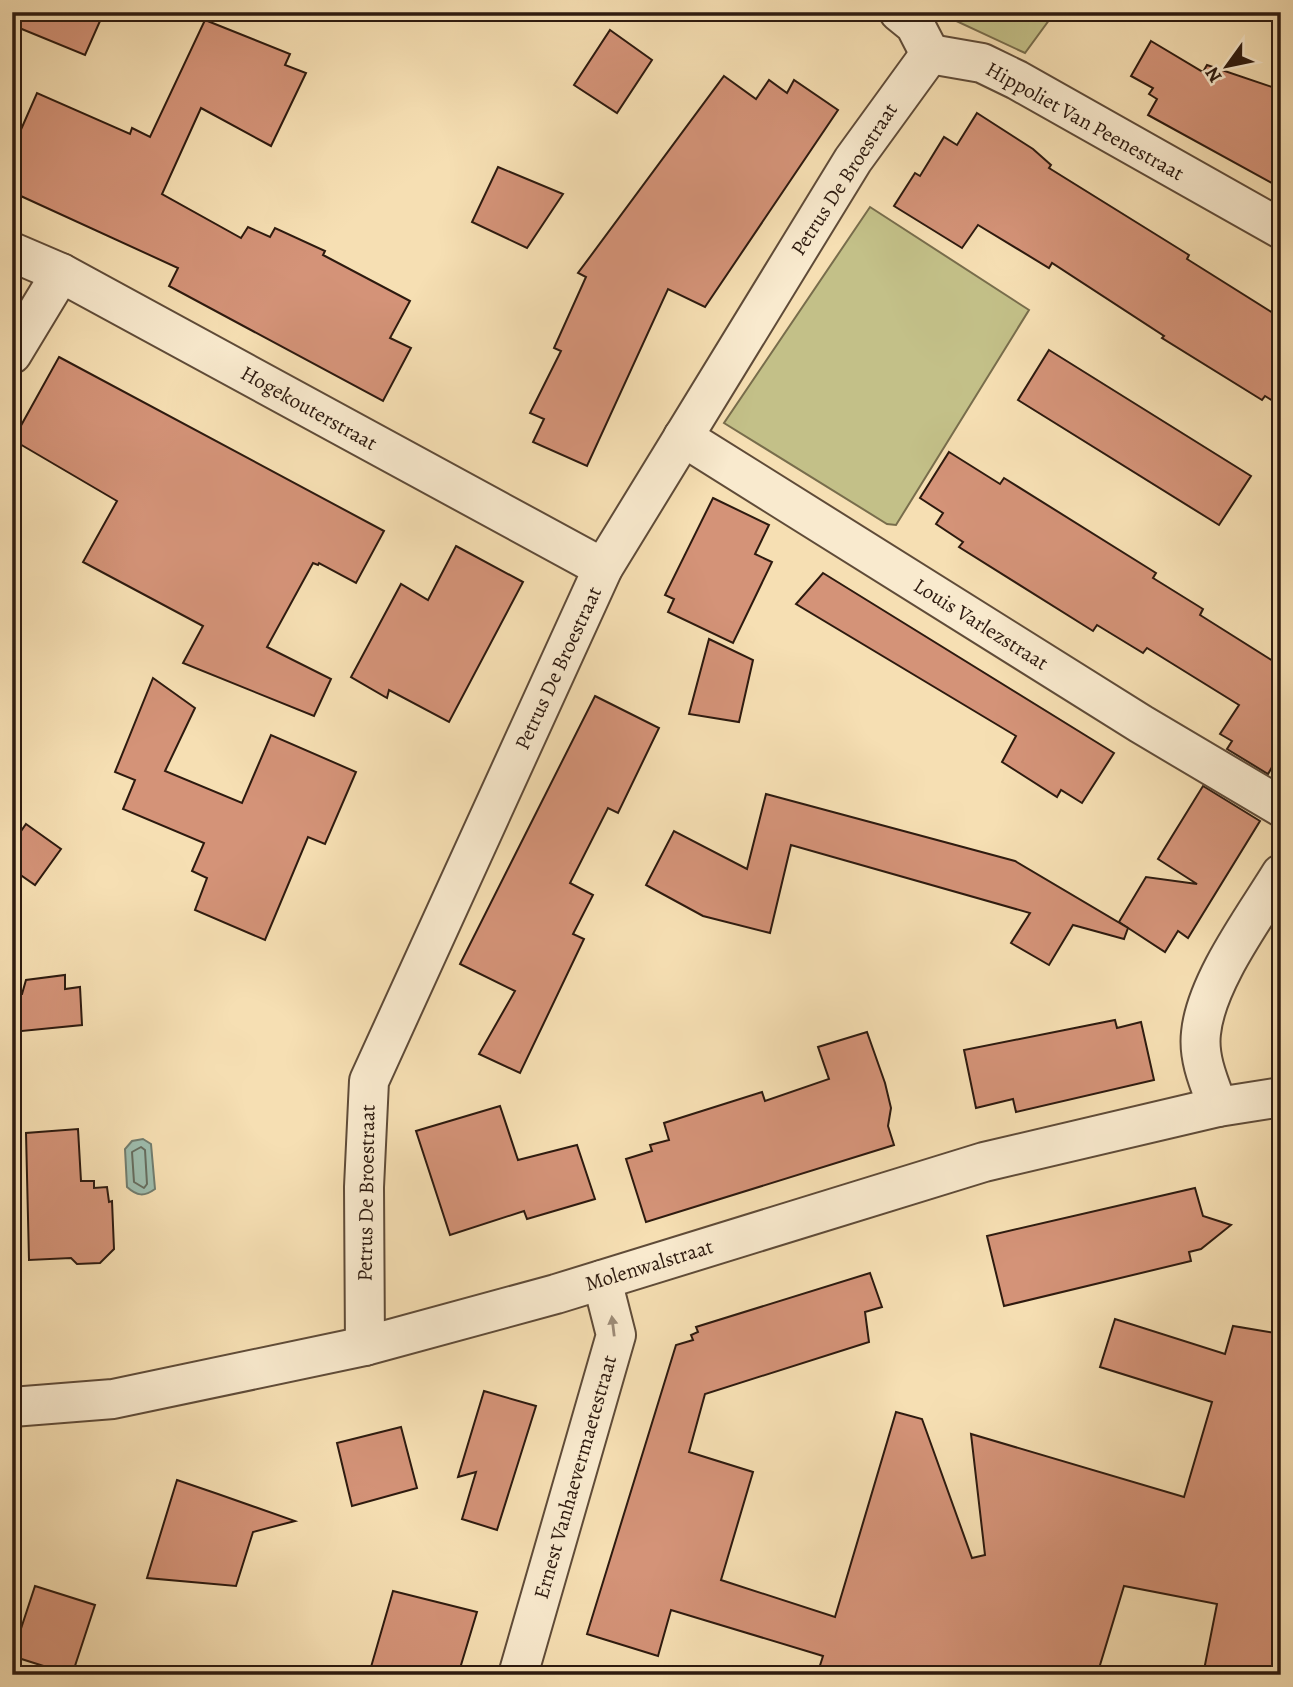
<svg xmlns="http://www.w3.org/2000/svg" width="1293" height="1687" font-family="Alegreya,serif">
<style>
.green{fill:#c3c088;stroke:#786d4c;stroke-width:2}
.water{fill:#9dbdae;stroke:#707c6e;stroke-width:2}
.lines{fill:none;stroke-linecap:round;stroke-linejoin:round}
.shore{stroke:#656c5e;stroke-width:2}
.building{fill:#d49378;stroke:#2d1a0f;stroke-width:2}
.minor-casing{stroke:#5f4b38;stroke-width:42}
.minor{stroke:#f9eace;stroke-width:38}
.oneway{fill:#9d8c78}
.labels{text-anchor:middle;stroke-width:6;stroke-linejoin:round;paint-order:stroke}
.street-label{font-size:21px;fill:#2d1a0f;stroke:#f9eace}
</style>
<rect width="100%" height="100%" fill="#f6dfb3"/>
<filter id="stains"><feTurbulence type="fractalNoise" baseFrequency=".00286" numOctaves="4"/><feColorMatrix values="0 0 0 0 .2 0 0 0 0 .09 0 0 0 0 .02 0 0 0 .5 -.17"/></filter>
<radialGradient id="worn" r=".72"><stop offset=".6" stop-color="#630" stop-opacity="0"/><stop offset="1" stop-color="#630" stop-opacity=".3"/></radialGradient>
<g class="green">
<polygon points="937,12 1055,12 1025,53"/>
<polygon points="870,207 1029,310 896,525 887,524 724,423"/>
</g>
<path class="water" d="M143 1139 151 1144 155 1189C144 1197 137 1196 127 1187L125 1149 132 1141Z"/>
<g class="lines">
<polygon class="shore" points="141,1147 145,1150 147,1184 144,1188 134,1182 132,1152"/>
</g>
<g class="building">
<polygon points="12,12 104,12 85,55 12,25"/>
<polygon points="205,20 290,54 285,65 306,73 271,146 201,108 162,194 241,238 248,227 270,237 275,228 325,251 323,255 410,301 390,338 411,348 383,401 169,286 178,268 12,192 12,150 37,93 130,134 132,128 150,137"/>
<polygon points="610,30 652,60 617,113 574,85"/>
<polygon points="1151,41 1203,72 1207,65 1281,90 1281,188 1148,115 1157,99 1149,94 1153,88 1131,76"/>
<polygon points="724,76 756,99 769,80 787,93 794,80 838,110 705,307 668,289 587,466 533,442 544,419 530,413 561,351 554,348 586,277 578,273"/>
<polygon points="977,113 1033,149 1051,165 1049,168 1189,255 1187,259 1281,318 1281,406 1265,396 1262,400 1162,338 1164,336 1052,263 1049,268 978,225 962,248 894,206 915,173 920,176 944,137 957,145"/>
<polygon points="498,167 563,194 527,248 472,222"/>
<polygon points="1049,350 1251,476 1219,525 1018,400"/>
<polygon points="59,357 384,531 356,583 319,563 318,565 313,563 267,647 331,679 314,716 183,663 203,626 83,562 117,501 13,440"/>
<polygon points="949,452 1000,484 1004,478 1156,573 1153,578 1203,609 1200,615 1281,666 1281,752 1268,774 1227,749 1232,741 1220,734 1239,705 1147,648 1143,653 1097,625 1093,631 959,547 963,542 936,524 943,513 920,498"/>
<polygon points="713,498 769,525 755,554 772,562 733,643 668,612 674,599 665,595"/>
<polygon points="456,546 523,582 449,722 389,690 387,698 351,677 401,584 428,600"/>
<polygon points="823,573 1114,753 1082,803 1061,790 1057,797 1002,762 1016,736 796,604"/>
<polygon points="709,639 753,660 739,722 689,714"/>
<polygon points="153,678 195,708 165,771 242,803 271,735 356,772 325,844 308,837 265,940 195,910 207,878 192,871 204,843 123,809 135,780 115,772"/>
<polygon points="595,696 659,728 618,813 608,808 570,883 593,895 573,934 584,939 520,1073 479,1054 515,991 460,964"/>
<polygon points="1203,786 1260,821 1188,938 1178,931 1165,952 1119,922 1146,877 1197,884 1158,859"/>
<polygon points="766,794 1015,861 1128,928 1124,939 1073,925 1049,965 1011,943 1030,913 791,845 770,933 703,916 646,885 674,831 747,869"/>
<polygon points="26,824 61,849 35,885 12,869 12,844"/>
<polygon points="65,975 65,989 80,987 82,1025 12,1032 12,995 22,994 26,980"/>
<polygon points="1115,1020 1117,1028 1141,1022 1154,1080 1016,1112 1013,1099 976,1108 964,1050"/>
<polygon points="867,1032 885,1083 891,1108 888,1126 894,1145 646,1222 626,1159 652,1151 650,1145 669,1140 664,1123 762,1092 765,1101 829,1079 818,1047"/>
<polygon points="500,1106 518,1160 577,1145 595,1199 527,1219 524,1211 450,1235 416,1131"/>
<polygon points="78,1129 81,1181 94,1181 94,1188 107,1187 109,1202 112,1201 114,1249 100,1263 77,1264 71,1258 29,1260 26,1133"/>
<polygon points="1195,1188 1203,1216 1231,1225 1201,1249 1189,1252 1191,1261 1004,1306 987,1236"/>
<polygon points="870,1273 882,1307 865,1312 869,1342 705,1394 689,1452 753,1472 721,1580 835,1617 896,1412 922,1419 972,1558 985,1555 971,1434 1184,1497 1212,1402 1100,1367 1115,1319 1225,1354 1233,1326 1281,1334 1281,1675 1203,1675 1217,1604 1124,1586 1097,1675 817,1675 823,1656 671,1610 658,1656 587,1634 676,1345 693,1340 691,1335 698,1332 696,1327"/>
<polygon points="484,1391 536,1406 497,1530 462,1519 476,1472 458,1477"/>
<polygon points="401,1427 417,1488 352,1506 337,1443"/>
<polygon points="177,1480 218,1494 295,1521 253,1532 236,1586 147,1578"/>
<polygon points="35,1586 95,1605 72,1675 12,1656"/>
<polygon points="393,1591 477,1612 458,1675 396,1675 371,1667"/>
</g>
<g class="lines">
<g class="minor-casing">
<g id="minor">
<polyline points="899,12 915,25 930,54"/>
<polyline points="930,54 982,63 1017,80 1281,229"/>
<polyline points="12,252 61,273 603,568"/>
<polyline points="12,354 61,273"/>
<polyline points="683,437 1141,724 1281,807"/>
<path d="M1218 1107C1209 1083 1198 1058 1201 1033 1206 982 1254 918 1281 874"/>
<polyline points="365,1346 364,1187 369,1081 603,568 853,160 930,54"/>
<polyline points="12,1407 113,1399 365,1346 556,1294 984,1162 1218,1107 1281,1097"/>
<polyline points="518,1675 616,1335 602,1280"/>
</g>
</g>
<use href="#minor" class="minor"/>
</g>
<defs><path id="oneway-solid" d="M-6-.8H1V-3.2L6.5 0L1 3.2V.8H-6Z" transform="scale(1.75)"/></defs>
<use class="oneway" href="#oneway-solid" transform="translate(613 1326) rotate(-97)"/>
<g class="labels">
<g class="street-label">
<text transform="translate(1085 121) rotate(29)" y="7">Hippoliet Van Peenestraat</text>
<text transform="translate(844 179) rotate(-57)" y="7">Petrus De Broestraat</text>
<text transform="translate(309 408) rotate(29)" y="7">Hogekouterstraat</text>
<text transform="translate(981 624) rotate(32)" y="7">Louis Varlezstraat</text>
<text transform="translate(558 668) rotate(-65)" y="7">Petrus De Broestraat</text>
<text transform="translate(366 1193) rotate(-89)" y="7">Petrus De Broestraat</text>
<text transform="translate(649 1265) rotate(-17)" y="7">Molenwalstraat</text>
<text transform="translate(575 1477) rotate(-74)" y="7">Ernest Vanhaevermaetestraat</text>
</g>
</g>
<rect width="1293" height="1687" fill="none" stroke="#f6dfb3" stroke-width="42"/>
<rect x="14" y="14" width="1265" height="1659" fill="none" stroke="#2d1a0f" stroke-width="3.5"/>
<rect x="21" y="21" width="1251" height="1645" fill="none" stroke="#2d1a0f" stroke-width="2"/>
<g transform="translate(1227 66) rotate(237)" stroke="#f9eace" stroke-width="5" paint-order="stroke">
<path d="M0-5L12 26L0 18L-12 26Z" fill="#2d1a0f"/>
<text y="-10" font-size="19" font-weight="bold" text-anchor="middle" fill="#2d1a0f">N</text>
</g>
<rect width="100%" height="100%" filter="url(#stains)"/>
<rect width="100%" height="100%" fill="url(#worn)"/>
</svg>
